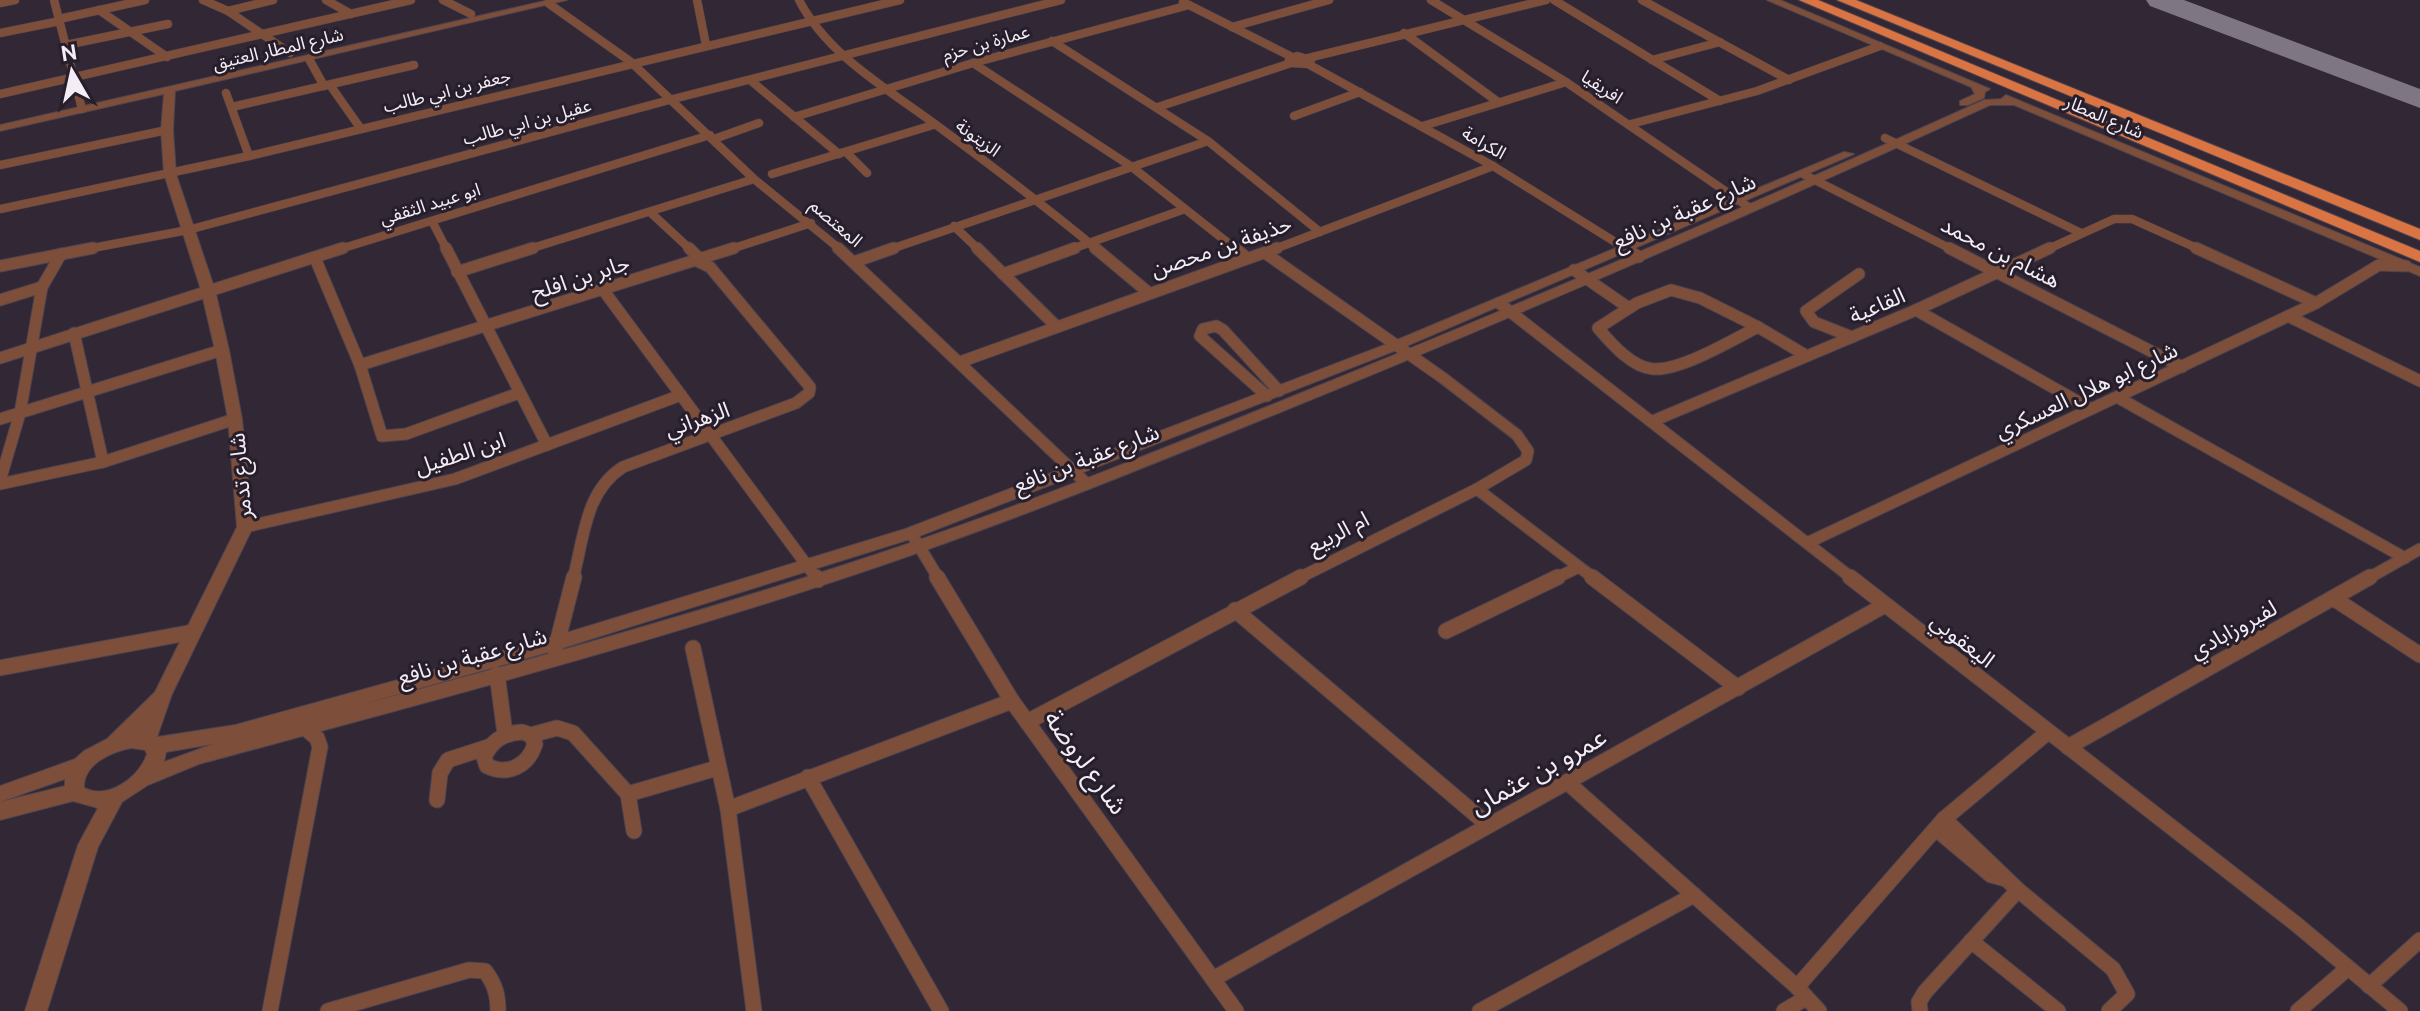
<svg xmlns="http://www.w3.org/2000/svg" width="2420" height="1011" font-family="Ubuntu,'Noto Sans Arabic',sans-serif">
<style>
.lines{fill:none;stroke-linecap:round;stroke-linejoin:round}
.taxiway{fill:#7e7682;fill-rule:evenodd}
.minor-far2-casing{stroke:#4c4350;stroke-width:9}
.minor-far1-casing{stroke:#4c4350;stroke-width:13}
.minor-casing{stroke:#4c4350;stroke-width:17}
.tertiary-casing{stroke:#4c4350;stroke-width:2}
.trunk-casing{stroke:#4c4350;stroke-width:2}
.minor-far2{stroke:#7d4f3a;stroke-width:8}
.minor-far1{stroke:#7d4f3a;stroke-width:11}
.minor{stroke:#7d4f3a;stroke-width:15}
.tertiary{fill:#7d4f3a;fill-rule:evenodd}
.trunk{fill:#da7443;fill-rule:evenodd}
.labels{text-anchor:middle;stroke-width:6;stroke-linejoin:round;paint-order:stroke}
.far-street-label{font-size:18px;fill:#f3edf6;stroke:#271e2b}
.street-label{font-size:22px;fill:#f3edf6;stroke:#271e2b}
.near-street-label{font-size:26px;fill:#f3edf6;stroke:#271e2b}
</style>
<rect width="100%" height="100%" fill="#312735"/>
<g class="lines">
<polygon class="taxiway" points="2146,0 2184,0 2420,89 2420,108 2150,6"/>
<g class="minor-far2-casing">
<g id="minor-far2">
<polyline points="54,0 82,109"/>
<polyline points="203,0 228,11 290,53"/>
<polyline points="326,0 351,14"/>
<polyline points="443,0 471,14"/>
<polyline points="697,0 706,45"/>
<path d="M799 0C828 57 893 92 943 130 996 169 1047 208 1098 250"/>
<polyline points="1431,0 1566,82 1750,208"/>
<polyline points="1554,0 1720,101"/>
<polyline points="1642,0 1789,80"/>
<polyline points="1183,2 1292,57"/>
<polyline points="0,3 15,0"/>
<polyline points="548,3 631,62 754,179 841,250"/>
<polyline points="99,10 167,57"/>
<polyline points="228,11 273,0"/>
<polyline points="59,19 145,0"/>
<polyline points="1232,27 1329,0"/>
<polyline points="0,33 60,21"/>
<polyline points="1404,33 1498,102"/>
<polyline points="1052,41 1208,141 1320,232"/>
<polyline points="66,45 168,24"/>
<polygon points="1297,56 1311,60 1308,64 1291,63 1289,60"/>
<polyline points="1308,58 1546,0"/>
<polyline points="309,59 324,86"/>
<polyline points="1652,60 1720,42"/>
<polyline points="973,63 1132,167 1237,250"/>
<polyline points="1308,64 1493,166 1628,250"/>
<polyline points="750,80 839,154"/>
<polyline points="330,85 361,129"/>
<polyline points="226,93 249,156"/>
<polyline points="0,94 411,0"/>
<polyline points="232,107 414,65"/>
<polyline points="1158,107 1291,63"/>
<polyline points="1294,116 1360,92"/>
<polyline points="794,117 973,63 1189,5"/>
<polyline points="1631,124 1757,91 1880,46"/>
<polyline points="1423,126 1566,82"/>
<polyline points="1885,138 2081,233"/>
<polyline points="714,139 759,123"/>
<polyline points="846,152 867,173"/>
<polyline points="0,165 167,130"/>
<polyline points="772,174 933,125"/>
<polyline points="1803,174 1953,250"/>
<polyline points="0,209 249,156 900,0"/>
<polyline points="650,212 691,250"/>
<polyline points="433,223 447,250"/>
<polyline points="954,226 979,250"/>
<polyline points="82,250 188,230 673,99 1061,0"/>
<polyline points="337,250 710,135"/>
<polyline points="526,250 754,179"/>
<polyline points="728,250 811,223"/>
<polyline points="888,250 1208,141"/>
<polyline points="1069,250 1185,209"/>
<polyline points="1272,250 1493,166"/>
<polyline points="2046,250 2114,219 2132,219 2201,250"/>
</g>
</g>
<g class="minor-far1-casing">
<g id="minor-far1">
<polyline points="446,248 547,445"/>
<polyline points="689,248 700,259"/>
<polyline points="838,248 1087,484"/>
<polyline points="977,248 1056,326"/>
<polyline points="1095,248 1149,293"/>
<polyline points="1235,248 1247,258"/>
<polyline points="1625,248 1639,257"/>
<polyline points="1949,248 2182,367"/>
<polyline points="2196,248 2316,303"/>
<polyline points="1265,253 1443,378 1517,435 1528,451 1526,460 1477,489 1297,579"/>
<polyline points="315,258 360,365 382,436 406,434 519,393"/>
<polyline points="854,262 894,248"/>
<polyline points="0,266 93,248"/>
<polyline points="1574,270 1629,308"/>
<polyline points="457,272 533,248"/>
<polyline points="1003,274 1075,248"/>
<path d="M1671 290 1700 298 1758 327C1732 340 1681 371 1653 369 1631 367 1611 343 1598 328L1637 303Z"/>
<polyline points="604,291 817,579"/>
<polyline points="0,300 42,287"/>
<polyline points="1499,303 1853,579"/>
<polyline points="1916,310 2091,409"/>
<polyline points="2288,316 2420,381"/>
<polyline points="1758,327 1807,356"/>
<polyline points="74,333 103,462"/>
<polyline points="1852,337 1814,322 1806,311 1859,274"/>
<polyline points="0,358 343,248"/>
<polyline points="960,362 1277,248"/>
<polyline points="360,365 734,248"/>
<polyline points="1267,396 1200,336 1203,329 1216,326 1223,330 1279,391"/>
<polyline points="2117,397 2405,558"/>
<polyline points="0,419 222,350"/>
<polyline points="1653,421 1916,310 2050,248"/>
<polyline points="0,481 20,413 42,287 61,254"/>
<polyline points="0,484 103,462 235,419"/>
<polyline points="1477,489 1595,579"/>
<polyline points="245,527 455,479 681,395"/>
<polyline points="911,533 939,579"/>
<polyline points="1807,543 2316,303 2379,265 2406,266"/>
<path d="M573 579C584 538 585 491 623 467L796 403 809 393 810 387 710 267 695 260"/>
<polyline points="1554,579 1579,567"/>
<polyline points="2367,579 2420,549"/>
</g>
</g>
<g class="minor-casing">
<g id="minor">
<polyline points="816,577 818,580"/>
<polyline points="937,577 1012,701 1236,1011"/>
<polyline points="1592,577 1738,688"/>
<polyline points="1850,577 2296,924 2400,1011"/>
<polyline points="2333,598 2420,655"/>
<polyline points="1235,610 1488,825"/>
<polyline points="1446,631 1558,577"/>
<polyline points="693,648 728,809 754,1011"/>
<polyline points="555,651 574,577"/>
<polyline points="0,668 193,632"/>
<polyline points="497,674 505,734"/>
<polyline points="1027,722 1301,577"/>
<path d="M522 732 531 735 535 744C528 766 508 776 487 766L484 757C492 740 504 733 522 732Z"/>
<polyline points="531,735 557,728 573,733 628,794 634,831"/>
<polyline points="2068,747 2370,577"/>
<polyline points="808,777 941,1011"/>
<polyline points="1567,782 1797,987 1819,1011"/>
<polyline points="628,794 717,768"/>
<polyline points="437,800 440,773 448,760 488,747"/>
<polyline points="728,809 1012,701"/>
<polyline points="1944,819 2018,890 2113,969 2127,994 2109,1011"/>
<polyline points="1936,829 1991,875 2006,879"/>
<polyline points="1971,941 2058,1011"/>
<polyline points="1213,979 1885,605"/>
<polyline points="2369,986 2420,940"/>
<polyline points="1797,987 1944,819 2048,732"/>
<polyline points="270,1011 320,747 317,738 305,728"/>
<path d="M328 1011 469 970 485 971C495 984 498 995 498 1011"/>
<polyline points="1480,1011 1694,895"/>
<polyline points="1784,1011 1806,998"/>
<polyline points="1920,1011 1919,1002 1925,992 2018,890"/>
<polyline points="2298,1011 2348,968"/>
</g>
</g>
<g class="tertiary-casing">
<g id="tertiary">
<path d="M549 0H567L175 91 173 130 176 174 215 290 229 350 242 419 253 527 172 694 157 737 235 725 556 636 905 529 1392 342 1844 152 1854 154 1402 348 917 537 556 650 356 706C542 657 728 605 910 543 1042 498 1172 445 1301 393 1531 300 1758 202 1984 100L2001 99 2006 95 2420 267V276L2014 105H1990C1768 207 1545 304 1320 396 1190 449 1059 503 926 550 688 634 443 698 199 764L148 785 122 802 98 847 47 1011H25L78 845 98 808 73 801 0 820V802L65 786V779L0 802V786L75 759 84 751 107 739 155 692 237 527 228 419 215 350 201 290 164 174 161 130 164 94 0 131V125ZM213 744 164 762 166 752ZM131 748 145 750 147 754C139 777 109 800 84 788 83 764 111 752 131 748Z"/>
<polygon points="1767,0 1780,0 1990,89 1985,92 1984,98 1968,105 1960,105 1960,101 1975,94 1971,87"/>
</g>
</g>
<g class="trunk-casing">
<g id="trunk">
<polygon points="1799,0 1818,0 2420,251 2420,262"/>
<polygon points="1837,0 1856,0 2420,229 2420,240"/>
</g>
</g>
<use href="#minor-far2" class="minor-far2"/>
<use href="#minor-far1" class="minor-far1"/>
<use href="#minor" class="minor"/>
<use href="#tertiary" class="tertiary"/>
<use href="#trunk" class="trunk"/>
</g>
<g class="labels">
<g class="far-street-label">
<text transform="translate(986 43) rotate(-16)" y="6">عمارة بن حزم</text>
<text transform="translate(278 49) rotate(-13)" y="6">شارع المطار العتيق</text>
<text transform="translate(1602 87) rotate(33)" y="6">افريقيا</text>
<text transform="translate(447 91) rotate(-14)" y="6">جعفر بن ابي طالب</text>
<text transform="translate(2104 117) rotate(23)" y="6">شارع المطار</text>
<text transform="translate(527 122) rotate(-15)" y="6">عقيل بن ابي طالب</text>
<text transform="translate(978 138) rotate(36)" y="6">الزيتونة</text>
<text transform="translate(1484 143) rotate(30)" y="6">الكرامة</text>
<text transform="translate(430 204) rotate(-17)" y="6">ابو عبيد الثقفي</text>
<text transform="translate(836 223) rotate(41)" y="6">المعتصم</text>
</g>
<g class="street-label">
<text transform="translate(1684 211) rotate(-24)" y="8">شارع عقبة بن نافع</text>
<text transform="translate(1221 246) rotate(-19)" y="8">حذيفة بن محصن</text>
<text transform="translate(2001 252) rotate(27)" y="8">هشام بن محمد</text>
<text transform="translate(580 277) rotate(-18)" y="8">جابر بن افلح</text>
<text transform="translate(1877 305) rotate(-23)" y="8">القاعية</text>
<text transform="translate(2086 390) rotate(-25)" y="8">شارع ابو هلال العسكري</text>
<text transform="translate(697 419) rotate(-19)" y="8">الزهراني</text>
<text transform="translate(460 453) rotate(-18)" y="8">ابن الطفيل</text>
<text transform="translate(1086 458) rotate(-21)" y="8">شارع عقبة بن نافع</text>
<text transform="translate(240 476) rotate(-95)" y="8">شارع تدمر</text>
<text transform="translate(1338 532) rotate(-27)" y="8">ام الربيع</text>
<text transform="translate(2233 629) rotate(-29)" y="8">لفيروزابادي</text>
<text transform="translate(1963 640) rotate(38)" y="8">اليعقوبي</text>
<text transform="translate(472 656) rotate(-16)" y="8">شارع عقبة بن نافع</text>
</g>
<g class="near-street-label">
<text transform="translate(1086 762) rotate(54)" y="9">شارع لروضة</text>
<text transform="translate(1538 771) rotate(-29)" y="9">عمرو بن عثمان</text>
</g>
</g>
<g transform="translate(72 72) rotate(351)" stroke="#271e2b" stroke-width="6" paint-order="stroke">
<path d="M0-6L14 30L0 20L-14 30Z" fill="#f3edf6"/>
<text y="-12" font-size="22" font-weight="bold" text-anchor="middle" fill="#f3edf6">N</text>
</g>
</svg>
